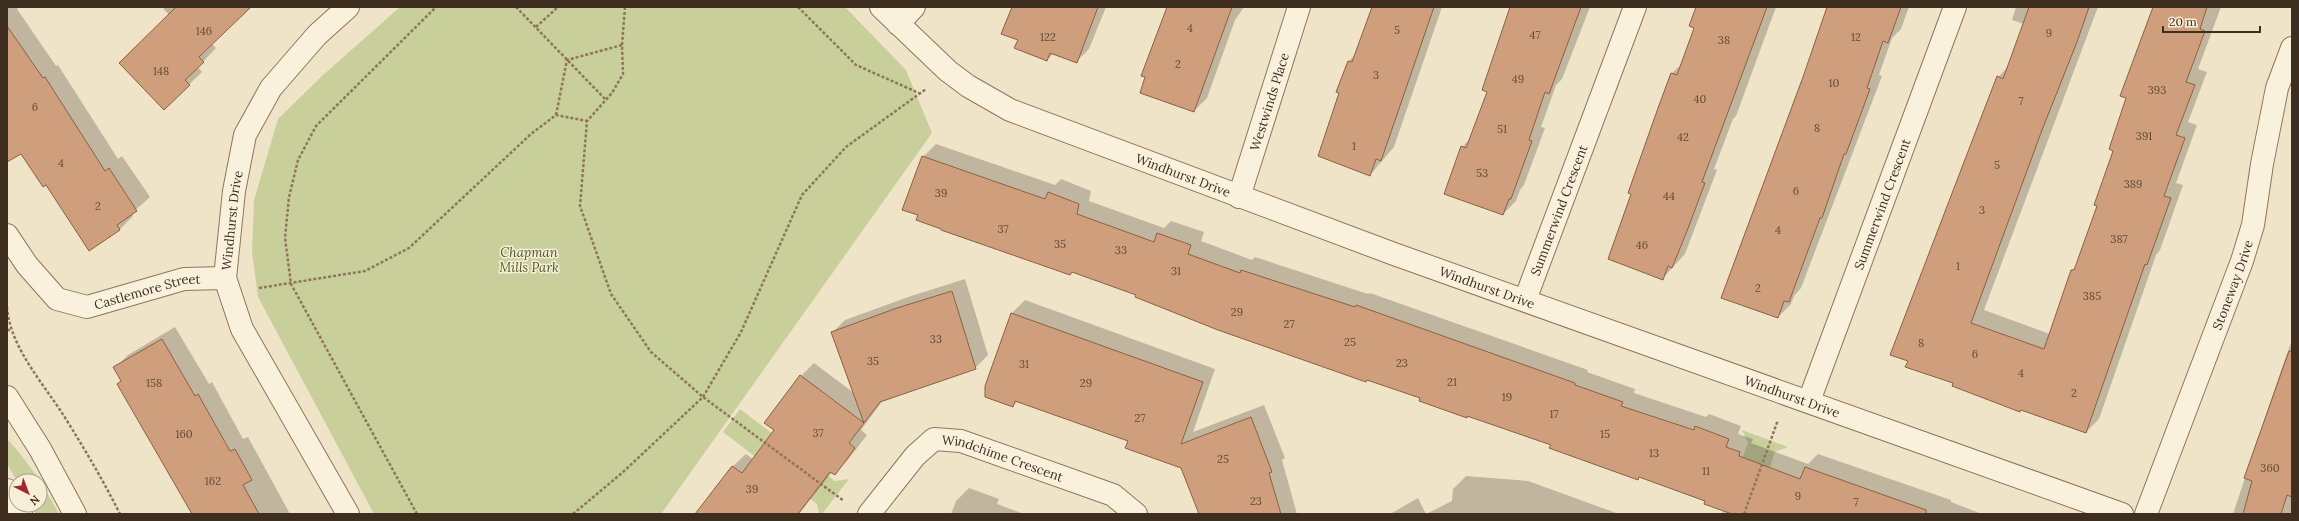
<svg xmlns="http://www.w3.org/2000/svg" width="2299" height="521" font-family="Lora,serif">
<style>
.green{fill:#c9cf9b}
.shadow{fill:#0003}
.building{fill:#cf9f7d;stroke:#8d5f41}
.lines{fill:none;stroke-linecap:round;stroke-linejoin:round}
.minor-casing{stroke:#8d765c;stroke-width:24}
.tertiary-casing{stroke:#8d765c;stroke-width:24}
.path{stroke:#8d765c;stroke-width:2.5;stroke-dasharray:3 2;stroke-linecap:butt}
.minor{stroke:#faf1dc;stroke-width:22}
.tertiary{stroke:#faf1dc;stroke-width:22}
.labels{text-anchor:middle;stroke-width:3;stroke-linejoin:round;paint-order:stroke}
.number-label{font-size:11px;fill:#624a37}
.street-label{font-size:13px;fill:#3d2e20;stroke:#f7eed8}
.park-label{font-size:13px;font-style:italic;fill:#4d5a26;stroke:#f7eed8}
</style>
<rect width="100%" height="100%" fill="#f0e4c8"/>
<g class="green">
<polygon points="400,7 845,7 906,70 932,133 661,514 374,514 258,297 252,252 254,200 278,119 323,75"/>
<polygon points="740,409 835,481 849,479 822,514 819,514 817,504 723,432"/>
<polygon points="1742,430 1788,447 1775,452 1754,514 1722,514 1748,443"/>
<path d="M7 439C29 462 44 486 59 514H36L31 505H40V481H17L7 464Z"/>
</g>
<g class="shadow">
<polygon points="7,7 19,7 17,9 56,66 58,65 118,159 122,156 150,197 131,214 133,216 120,229 89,249 46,184 21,152 7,145"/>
<polygon points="162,7 249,7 211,43 216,48 198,67 202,72 164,109 169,15"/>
<polygon points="1014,7 1106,7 1089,49 1076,62 1054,53 1047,60 1019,40"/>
<polygon points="1167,7 1244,7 1235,20 1207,98 1194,111"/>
<polygon points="1369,7 1442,7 1394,147 1370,175 1340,93 1349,61 1357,53 1372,8"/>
<polygon points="1512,7 1590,7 1562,79 1556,85 1541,127 1545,128 1524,185 1520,190 1516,201 1503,214 1462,147 1472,137 1488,91"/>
<polygon points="1696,7 1776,7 1736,116 1733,119 1714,169 1717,170 1685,254 1663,278 1672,73 1682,64 1695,27 1690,25"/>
<polygon points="1828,7 1909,7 1901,29 1892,38 1879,75 1882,76 1801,288 1794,296 1791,304 1778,317 1804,77"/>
<polygon points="2016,7 2098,7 1984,310 2050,334 2072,270 2077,266 2098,205 2127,97 2154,7 2221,7 2198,69 2207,72 2188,122 2197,125 2176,183 2183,185 2160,250 2156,255 2099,419 2086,432 2022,409 2020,411 1955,383 1998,77 2009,66 2024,24 2012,20"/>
<polygon points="936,144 1055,185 1061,179 1091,191 1089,201 1164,228 1171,221 1204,232 1201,241 1252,260 1255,257 1368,294 1370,293 1588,370 1587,372 1635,389 1634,393 1706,417 1709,414 1741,426 1738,434 1753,439 1751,443 1808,464 1818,454 1951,500 1951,502 1982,514 1738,514 1640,476 1638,479 1552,444 1468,415 1466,417 1421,398 1073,271 1070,274 942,228 919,215 923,157"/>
<polygon points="965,279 988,355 975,368 884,399 861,430 867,435 847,461 834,474 832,472 799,514 696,514 733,466 746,454 753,459 775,429 766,422 801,376 814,363 854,393 832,333 845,320 911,296"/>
<polygon points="1025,300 1215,369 1193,432 1264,405 1285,458 1282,460 1297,514 1197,514 1199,510 1182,467 1129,441 1018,401 1013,406 1012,313"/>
<polygon points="175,327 209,384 212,382 243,439 248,437 290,514 192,514 119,385 122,381 115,368 128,355"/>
<polygon points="2292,340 2292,514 2233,514 2279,376"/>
<polygon points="1466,476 1528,481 1619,514 1390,514 1418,498 1426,514 1452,501 1453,489"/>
<polygon points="969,488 999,499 997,504 1024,514 951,514 956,501"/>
</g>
<g class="building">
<polygon points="176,7 251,7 199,57 204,62 185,80 190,85 164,110 119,63"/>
<polygon points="1012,7 1098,7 1077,63 1050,53 1047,61 1014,48 1018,40 1001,34"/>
<polygon points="1167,7 1232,7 1194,112 1140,93 1145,77 1141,76"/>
<polygon points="1372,7 1434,7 1381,161 1376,159 1370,176 1318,156 1339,93 1336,92 1348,61 1352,62"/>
<polygon points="1510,7 1581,7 1549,94 1545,92 1529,140 1532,141 1511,199 1509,199 1503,215 1444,194 1461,146 1466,148 1487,92 1482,90"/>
<polygon points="1696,7 1767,7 1702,182 1705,183 1687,231 1672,268 1668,266 1663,280 1608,259 1631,194 1628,193 1658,108 1671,73 1677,75 1694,28 1689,26"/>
<polygon points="1827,7 1901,7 1888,43 1883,41 1867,88 1870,89 1846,154 1844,154 1822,218 1820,218 1789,302 1784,301 1778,318 1721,298 1803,77"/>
<polygon points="2029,7 2089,7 2077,42 2042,130 1971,323 2044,349 2071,270 2074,270 2097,206 2094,205 2113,151 2109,149 2126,98 2120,96 2153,7 2207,7 2200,29 2205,31 2186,82 2195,85 2176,135 2185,138 2164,196 2171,198 2147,265 2145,264 2086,433 2021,410 2020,412 1952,386 1953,383 1905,367 1908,361 1890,355 1997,76 2003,79"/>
<polygon points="7,26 43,78 45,77 105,171 109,168 137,211 117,225 120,230 89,251 46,185 43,187 21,154 7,162"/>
<polygon points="922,156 1045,199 1048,192 1079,204 1077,214 1154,242 1157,233 1191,245 1188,254 1240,273 1241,270 1355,307 1356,305 1575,383 1575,385 1623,402 1621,406 1694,430 1695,426 1729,439 1726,447 1740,452 1739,456 1800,479 1805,467 1926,510 1926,514 1732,514 1704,504 1705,501 1639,477 1638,480 1549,448 1551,445 1467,416 1467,418 1419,401 1420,398 1367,380 1366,382 1218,330 1135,297 1136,295 1072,272 1070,275 941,230 941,229 916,220 918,215 902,210"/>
<polygon points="952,291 976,369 880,402 864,423 831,332 897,308"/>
<polygon points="1011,313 1203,382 1181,444 1251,417 1272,472 1269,473 1281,514 1199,514 1181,468 1125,448 1128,441 1015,401 1013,407 985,397 985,386"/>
<polygon points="162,339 195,396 198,394 230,451 235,449 252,480 243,485 259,514 192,514 117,384 121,381 113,367"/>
<polygon points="2289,351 2292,351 2292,497 2287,495 2281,514 2243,514 2252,481 2244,478"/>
<polygon points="800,375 864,423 849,443 855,448 835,475 830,472 798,514 695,514 732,466 742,473 774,430 764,423"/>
</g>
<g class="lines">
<g class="minor-casing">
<g id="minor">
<path id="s1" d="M881 7 948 71 968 86 1010 110 1394 254 2122 514"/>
<polyline points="898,24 914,7"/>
<path id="s2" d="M1239 197 1299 7"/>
<path id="s3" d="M7 235 27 265 57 299 87 307 184 279 225 278"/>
<path id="s4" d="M1525 300 1635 7"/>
<path id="s5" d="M1809 401 1955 7"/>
<path id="s6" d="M348 514 242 329 225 278 234 191 245 135 271 88 317 35 348 7"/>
<path id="s7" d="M869 514 915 456 934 439 961 441 1113 495 1136 514"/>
</g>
</g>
<g class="tertiary-casing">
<g id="tertiary">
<polyline points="7,397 40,449 75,514"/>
<polyline points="7,490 21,514"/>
<path id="s8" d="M2146 514 2242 261 2253 225 2262 164 2277 88 2292 48"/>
</g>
</g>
<g class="path">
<polyline points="516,7 606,100"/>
<polyline points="625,7 622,45 623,74 612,93 587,121 580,206 611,294 651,352 703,397 844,501"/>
<polyline points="798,7 856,65 919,93"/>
<polyline points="536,27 558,7"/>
<polyline points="556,115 567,60 622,45"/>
<polyline points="259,288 365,271 409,248 531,134 556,115 587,121"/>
<path d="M7 307C10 347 43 383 64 416 84 448 103 480 120 514"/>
<polyline points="7,330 12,330"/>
<polyline points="417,514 291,284 285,238 289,197 298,160 316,126 436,7"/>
<polyline points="573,514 622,473 703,397 741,332 802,195 846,147 926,89"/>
<polyline points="1744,514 1778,420"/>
</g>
<use href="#minor" class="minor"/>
<use href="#tertiary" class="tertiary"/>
</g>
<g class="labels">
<g class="number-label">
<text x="1190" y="32">4</text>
<text x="1397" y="34">5</text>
<text x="204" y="35">146</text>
<text x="2049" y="37">9</text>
<text x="1535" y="39">47</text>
<text x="1048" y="41">122</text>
<text x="1856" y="41">12</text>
<text x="1724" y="44">38</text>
<text x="1178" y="68">2</text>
<text x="161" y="75">148</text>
<text x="1376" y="79">3</text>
<text x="1518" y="83">49</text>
<text x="1834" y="87">10</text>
<text x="2157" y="94">393</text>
<text x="1700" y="103">40</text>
<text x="2021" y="105">7</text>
<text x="35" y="111">6</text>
<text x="1817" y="132">8</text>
<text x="1502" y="133">51</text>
<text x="2144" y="140">391</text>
<text x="1683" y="141">42</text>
<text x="1354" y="150">1</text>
<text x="61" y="167">4</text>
<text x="1997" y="169">5</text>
<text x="1482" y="177">53</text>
<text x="2133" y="188">389</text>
<text x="1796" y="195">6</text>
<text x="941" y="197">39</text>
<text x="1669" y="200">44</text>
<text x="98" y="210">2</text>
<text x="1982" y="214">3</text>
<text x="1003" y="233">37</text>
<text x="1778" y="234">4</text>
<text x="2119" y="243">387</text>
<text x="1060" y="248">35</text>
<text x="1642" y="249">46</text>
<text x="1121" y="254">33</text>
<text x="1958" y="270">1</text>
<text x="1176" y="275">31</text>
<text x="1758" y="292">2</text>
<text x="2092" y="300">385</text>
<text x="1237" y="316">29</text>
<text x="1289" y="328">27</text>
<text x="936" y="343">33</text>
<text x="1350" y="346">25</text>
<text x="1921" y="347">8</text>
<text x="1975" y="358">6</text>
<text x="873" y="365">35</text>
<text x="1402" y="367">23</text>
<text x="1024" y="368">31</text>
<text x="2021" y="377">4</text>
<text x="1452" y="386">21</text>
<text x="154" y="387">158</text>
<text x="1086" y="387">29</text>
<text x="2074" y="397">2</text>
<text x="1507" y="401">19</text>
<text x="1554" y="418">17</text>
<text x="1140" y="422">27</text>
<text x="818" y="437">37</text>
<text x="184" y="438">160</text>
<text x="1605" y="438">15</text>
<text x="1654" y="457">13</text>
<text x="1223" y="463">25</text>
<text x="2270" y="472">360</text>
<text x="1706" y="475">11</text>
<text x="213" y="485">162</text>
<text x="752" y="493">39</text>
<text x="1798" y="500">9</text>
<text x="1256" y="505">23</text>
<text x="1856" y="506">7</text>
</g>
<g class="street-label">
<text dy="5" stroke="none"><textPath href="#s2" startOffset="100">Westwinds Place</textPath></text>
<text dy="5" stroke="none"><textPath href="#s1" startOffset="351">Windhurst Drive</textPath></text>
<text dy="5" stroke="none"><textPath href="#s5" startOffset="210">Summerwind Crescent</textPath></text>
<text dy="5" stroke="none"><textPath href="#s4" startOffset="96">Summerwind Crescent</textPath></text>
<text dy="5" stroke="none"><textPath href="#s6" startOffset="325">Windhurst Drive</textPath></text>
<text dy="5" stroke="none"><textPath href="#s8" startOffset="245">Stoneway Drive</textPath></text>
<text dy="5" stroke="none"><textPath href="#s1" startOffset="675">Windhurst Drive</textPath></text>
<text dy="5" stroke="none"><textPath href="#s3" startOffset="175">Castlemore Street</textPath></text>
<text dy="5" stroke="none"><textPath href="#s1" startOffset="999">Windhurst Drive</textPath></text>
<text dy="5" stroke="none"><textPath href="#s7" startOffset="171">Windchime Crescent</textPath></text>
</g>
<g class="park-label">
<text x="529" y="257">Chapman<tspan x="529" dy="15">Mills Park</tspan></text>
</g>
</g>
<rect width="2299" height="521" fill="none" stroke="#3d2e20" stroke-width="16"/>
<g transform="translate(28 493) rotate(138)"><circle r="19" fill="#f7eed8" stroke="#ada18e"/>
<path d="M0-3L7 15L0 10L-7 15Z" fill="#9e2a2b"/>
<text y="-6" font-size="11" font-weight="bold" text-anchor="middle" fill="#3d2e20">N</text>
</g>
<path d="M2163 26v6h97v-6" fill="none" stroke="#3d2e20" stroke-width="2"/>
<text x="2169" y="26" font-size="12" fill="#3d2e20" stroke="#f7eed8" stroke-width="3" paint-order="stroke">20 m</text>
</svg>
